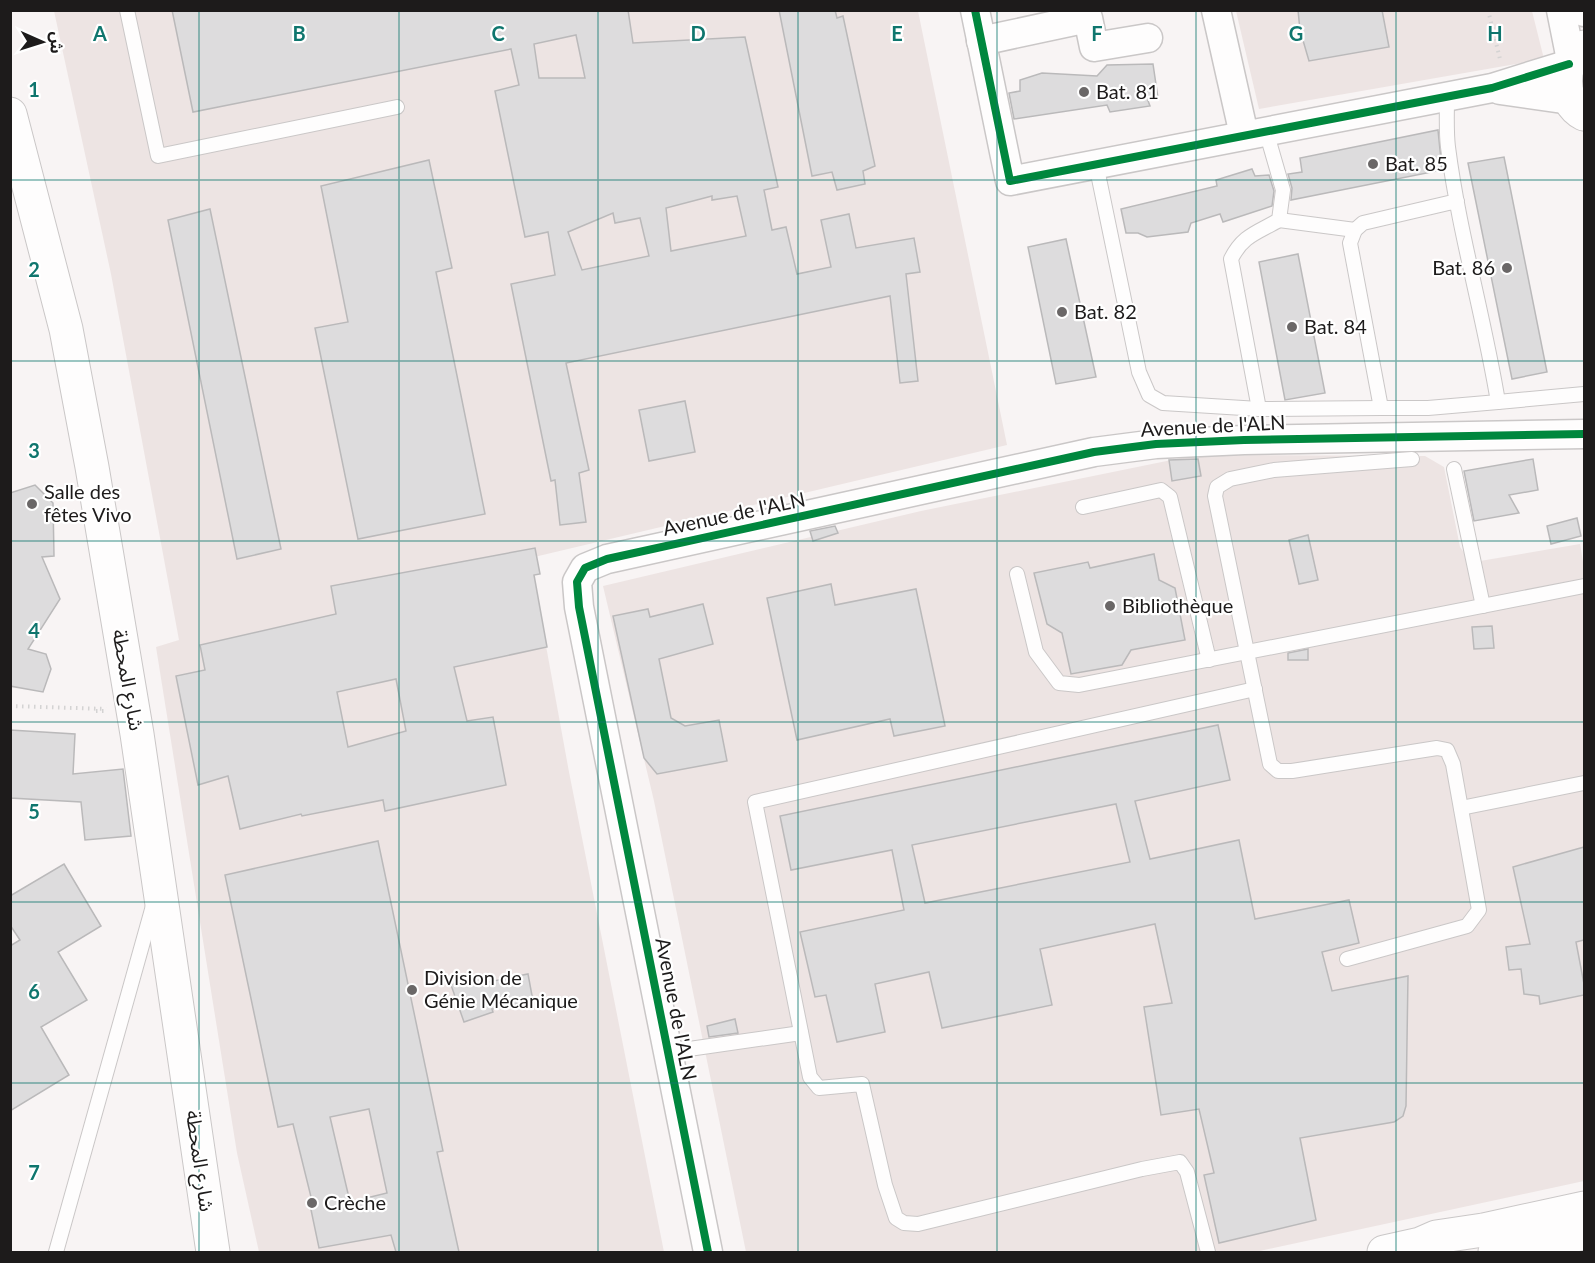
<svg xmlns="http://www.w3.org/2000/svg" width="1595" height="1263" font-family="Lato,'Noto Sans Arabic',sans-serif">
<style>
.built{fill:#ede4e3}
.building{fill:#dddcdd;stroke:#bab9ba;stroke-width:1.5;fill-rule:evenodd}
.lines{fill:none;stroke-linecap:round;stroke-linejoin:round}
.lane-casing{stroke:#cac7c7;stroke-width:16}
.street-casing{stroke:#cac7c7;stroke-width:31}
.secondary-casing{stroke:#cac7c7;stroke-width:35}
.path{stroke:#d4d3d3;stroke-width:4;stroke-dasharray:1.5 4.5;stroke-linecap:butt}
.lane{stroke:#fefdfd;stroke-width:14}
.street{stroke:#fefdfd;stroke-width:28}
.secondary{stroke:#fefdfd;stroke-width:33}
.cycleway-casing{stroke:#fff;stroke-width:11}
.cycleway{stroke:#00873e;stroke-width:8}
.grid{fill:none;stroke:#0f766e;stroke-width:1.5;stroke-opacity:0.55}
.poi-dot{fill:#6a6767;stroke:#fff;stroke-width:2}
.labels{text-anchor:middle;stroke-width:4.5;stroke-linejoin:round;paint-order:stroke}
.poi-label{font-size:20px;fill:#1d1b1b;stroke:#fff;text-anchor:start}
.street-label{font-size:20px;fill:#1d1b1b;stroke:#fff}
.grid-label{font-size:20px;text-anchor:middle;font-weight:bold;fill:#0f766e;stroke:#fff;stroke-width:4.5;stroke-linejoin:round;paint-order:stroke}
</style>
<rect width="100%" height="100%" fill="#f8f4f4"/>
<g class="built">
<polygon points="54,11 918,11 1007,445 530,558 569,772 664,1252 259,1252 237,1153 156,647 179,640 111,274"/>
<polygon points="1236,11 1532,11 1544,59 1259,109"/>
<polygon points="1196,455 1425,456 1444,467 1460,547 1468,558 1480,561 1580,544 1584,568 1584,1181 1255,1252 746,1252 654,801 603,586 921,511"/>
</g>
<g class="building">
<path d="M172 10H628L633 43 745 37 778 187 764 190 772 230 786 227 797 274 831 267 821 220 849 214 856 248 914 238 920 272 906 274 918 381 900 383 890 296 566 363 589 470 579 473 586 522 560 525 555 480 551 481 511 284 555 275 548 232 525 237 495 91 519 85 511 49 193 112ZM576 35 585 78H539L534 44ZM712 196V200L737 196 746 236 671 251 666 208ZM613 213 615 223 640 218 649 256 582 270 568 232Z"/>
<polygon points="779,10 835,10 837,18 843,16 875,166 863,171 865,184 837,190 832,172 812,176"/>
<polygon points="1298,10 1382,10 1389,47 1309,61 1300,30"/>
<polygon points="1153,64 1158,98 1147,98 1150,106 1110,112 1107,105 1014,119 1009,93 1020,91 1020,80 1042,73 1097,76 1107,65"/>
<polygon points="1438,130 1442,170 1291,200 1292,188 1288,174 1302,172 1300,158"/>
<polygon points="1504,157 1547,372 1512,379 1468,163"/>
<polygon points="429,160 452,268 436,272 485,514 358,539 315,328 348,322 321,186"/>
<polygon points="1252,169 1255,176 1269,175 1274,191 1272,206 1223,222 1220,214 1191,223 1188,232 1147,237 1138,233 1126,233 1121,209 1217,186 1216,180"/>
<polygon points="210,209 281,549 237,559 168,220"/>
<polygon points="1066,239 1096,377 1056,384 1028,247"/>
<polygon points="1298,254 1325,393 1285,400 1259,262"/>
<polygon points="685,401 695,452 649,461 639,410"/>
<polygon points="1198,459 1201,476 1172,481 1169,460"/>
<polygon points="1533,459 1538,490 1509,495 1519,513 1474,521 1464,471"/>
<polygon points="35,485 53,503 54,556 42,557 60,599 28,649 46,654 51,669 43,692 10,686 10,493"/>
<polygon points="1577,518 1581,536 1551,544 1547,526"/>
<polygon points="835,526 838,533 813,541 810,531"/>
<polygon points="1308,535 1318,580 1299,584 1289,540"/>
<path d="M535 548 540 574 534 575 547 647 454 667 467 721 493 717 506 785 385 811 383 800 302 816 301 814 240 829 228 776 198 785 176 676 205 670 200 645 336 614 331 586ZM396 679 406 731 348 747 337 692Z"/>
<polygon points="1154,554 1159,580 1175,588 1185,640 1131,650 1122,665 1071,674 1062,633 1047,624 1034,573 1088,562 1090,568"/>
<polygon points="831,584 835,605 916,589 945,726 894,736 890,719 797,740 767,598"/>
<polygon points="703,604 713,644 659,659 671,718 685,726 719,720 727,761 657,774 644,758 613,616 648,609 650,617"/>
<polygon points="1492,626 1494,648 1474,649 1472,627"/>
<polygon points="1308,649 1308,660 1288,660 1288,653"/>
<path d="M1218 725 1230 780 1135 801 1150 859 1239 840 1255 919 1349 900 1359 943 1322 952 1332 991 1408 976 1406 1106 1403 1116 1394 1122 1300 1138 1316 1220 1219 1243 1204 1175 1214 1173 1199 1109 1161 1115 1144 1007 1172 1003 1155 924 1040 949 1052 1005 942 1028 929 972 875 984 885 1032 837 1042 826 995 815 997 800 932 904 910 892 850 791 870 780 816ZM1116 804 1130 862 925 903 912 845Z"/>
<polygon points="10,730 75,734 73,774 123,769 131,836 85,840 81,802 10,798"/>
<path d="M378 841 443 1151 437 1152 459 1252H396L391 1235 319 1248 310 1205H313L293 1124 278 1127 225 875ZM369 1109 387 1193 350 1202 330 1117Z"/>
<polygon points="1584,847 1584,940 1576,942 1584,984 1584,995 1540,1004 1539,996 1524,994 1521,969 1509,970 1506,947 1530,944 1513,867"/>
<polygon points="64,864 101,926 58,952 87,1000 41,1027 69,1075 10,1111 10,946 20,940 10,925 10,896"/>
<polygon points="480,974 484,983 528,974 533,1001 492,1009 493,1012 464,1022 451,985"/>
<polygon points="735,1019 738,1033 709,1037 707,1026"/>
</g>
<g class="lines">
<g class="lane-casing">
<g id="lane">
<polyline points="127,10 158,156 397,107"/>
<path d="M1447 96C1447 113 1446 131 1448 147 1459 233 1484 316 1498 402L1428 408H1381L1350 243 1355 230 1363 223 1457 201"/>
<polyline points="1096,164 1139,372 1149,395 1163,403 1259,409 1381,408"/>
<polyline points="1279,220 1355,230"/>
<polyline points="1498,402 1584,394"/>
<path d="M1259 409 1231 259C1243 235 1257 233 1279 220L1283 190 1266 131"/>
<polyline points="1454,469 1483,606"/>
<polyline points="1083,507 1161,490 1170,497 1209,660"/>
<polyline points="1017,574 1036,652 1059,683 1079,685 1584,586"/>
<polyline points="1461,808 1584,783"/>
<polyline points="1347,959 1467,926 1479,910 1453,764 1447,750 1437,748 1292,771 1278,771 1270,764 1215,496 1217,487 1230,479 1274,470 1412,459"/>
<polyline points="668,1052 801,1033"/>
<polyline points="56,1252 153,906"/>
<polyline points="1208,1252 1187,1172 1180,1162 1142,1169 918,1224 904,1223 896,1218 885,1185 862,1084 819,1088 810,1077 755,802 1255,689"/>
</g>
</g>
<g class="street-casing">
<g id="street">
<polyline points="975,10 1010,181 1492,88 1569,64"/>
<polyline points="1216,10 1244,135"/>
<polyline points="1561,10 1571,60"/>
<polyline points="1583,10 1584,12"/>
<polyline points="981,41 1088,18 1094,47 1148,38"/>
<polyline points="1500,90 1570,100"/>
<polyline points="708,1252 579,607 577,582 585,568 607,559 1094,452 1156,444 1244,440 1584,434"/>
</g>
</g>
<g class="secondary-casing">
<g id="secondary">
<path d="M1584 47C1560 61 1559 101 1584 114"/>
<polyline points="10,114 66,329 92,467 137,734 213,1252"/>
<polyline points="1384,1252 1420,1244 1436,1237 1483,1230 1584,1208"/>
<polyline points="1495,1252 1584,1233"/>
</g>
</g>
<g class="path">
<polyline points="1488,10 1500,59"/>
<polyline points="10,706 106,709"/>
<polyline points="96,711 105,711"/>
</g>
<use href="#lane" class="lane"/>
<use href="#street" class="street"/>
<use href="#secondary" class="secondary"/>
<g class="cycleway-casing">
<g id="cycleway">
<polyline points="975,10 1010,181 1492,88 1569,64"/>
<polyline points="708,1252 579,607 577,582 585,568 607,559 1094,452 1156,444 1244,440 1584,434"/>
</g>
</g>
<use href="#cycleway" class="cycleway"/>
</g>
<path class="grid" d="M199 10V1252M399 10V1252M598 10V1252M798 10V1252M997 10V1252M1196 10V1252M1396 10V1252M10 180H1584M10 361H1584M10 541H1584M10 722H1584M10 902H1584M10 1083H1584"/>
<g class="poi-dot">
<circle cx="1084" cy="92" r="6"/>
<circle cx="1373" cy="164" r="6"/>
<circle cx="1507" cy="268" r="6"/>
<circle cx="1062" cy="312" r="6"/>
<circle cx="1292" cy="327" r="6"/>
<circle cx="32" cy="504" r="6"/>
<circle cx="1110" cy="606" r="6"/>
<circle cx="412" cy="990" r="6"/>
<circle cx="312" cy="1203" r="6"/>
</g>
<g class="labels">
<g class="poi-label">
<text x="1096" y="99">Bat. 81</text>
<text x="1385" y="171">Bat. 85</text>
<text x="1495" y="275" text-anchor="end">Bat. 86</text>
<text x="1074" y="319">Bat. 82</text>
<text x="1304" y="334">Bat. 84</text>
<text x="44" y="499">Salle des<tspan x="44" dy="23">fêtes Vivo</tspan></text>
<text x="1122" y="613">Bibliothèque</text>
<text x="424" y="985">Division de<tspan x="424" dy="23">Génie Mécanique</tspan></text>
<text x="324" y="1210">Crèche</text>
</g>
<g class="street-label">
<text transform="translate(1213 426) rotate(-3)" y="7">Avenue de l'ALN</text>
<text transform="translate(734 514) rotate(-12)" y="7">Avenue de l'ALN</text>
<text transform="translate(128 680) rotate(80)" y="7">شارع المحطة</text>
<text transform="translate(676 1009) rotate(79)" y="7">Avenue de l'ALN</text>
<text transform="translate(200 1161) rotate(82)" y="7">شارع المحطة</text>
</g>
</g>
<g class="grid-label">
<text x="100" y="41">A</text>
<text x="299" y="41">B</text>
<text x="498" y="41">C</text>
<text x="698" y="41">D</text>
<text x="897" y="41">E</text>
<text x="1097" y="41">F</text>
<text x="1296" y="41">G</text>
<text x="1495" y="41">H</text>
<text x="34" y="97">1</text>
<text x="34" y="277">2</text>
<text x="34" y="458">3</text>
<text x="34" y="638">4</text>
<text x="34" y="819">5</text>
<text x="34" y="999">6</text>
<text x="34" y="1180">7</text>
</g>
<rect width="1595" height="1263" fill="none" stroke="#1d1b1b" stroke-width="24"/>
<g transform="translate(42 42) rotate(93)" stroke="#ffffff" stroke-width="4.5" paint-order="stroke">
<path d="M0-4.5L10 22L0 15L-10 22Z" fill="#1d1b1b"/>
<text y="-9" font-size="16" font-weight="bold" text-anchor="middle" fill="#1d1b1b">ش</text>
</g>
</svg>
